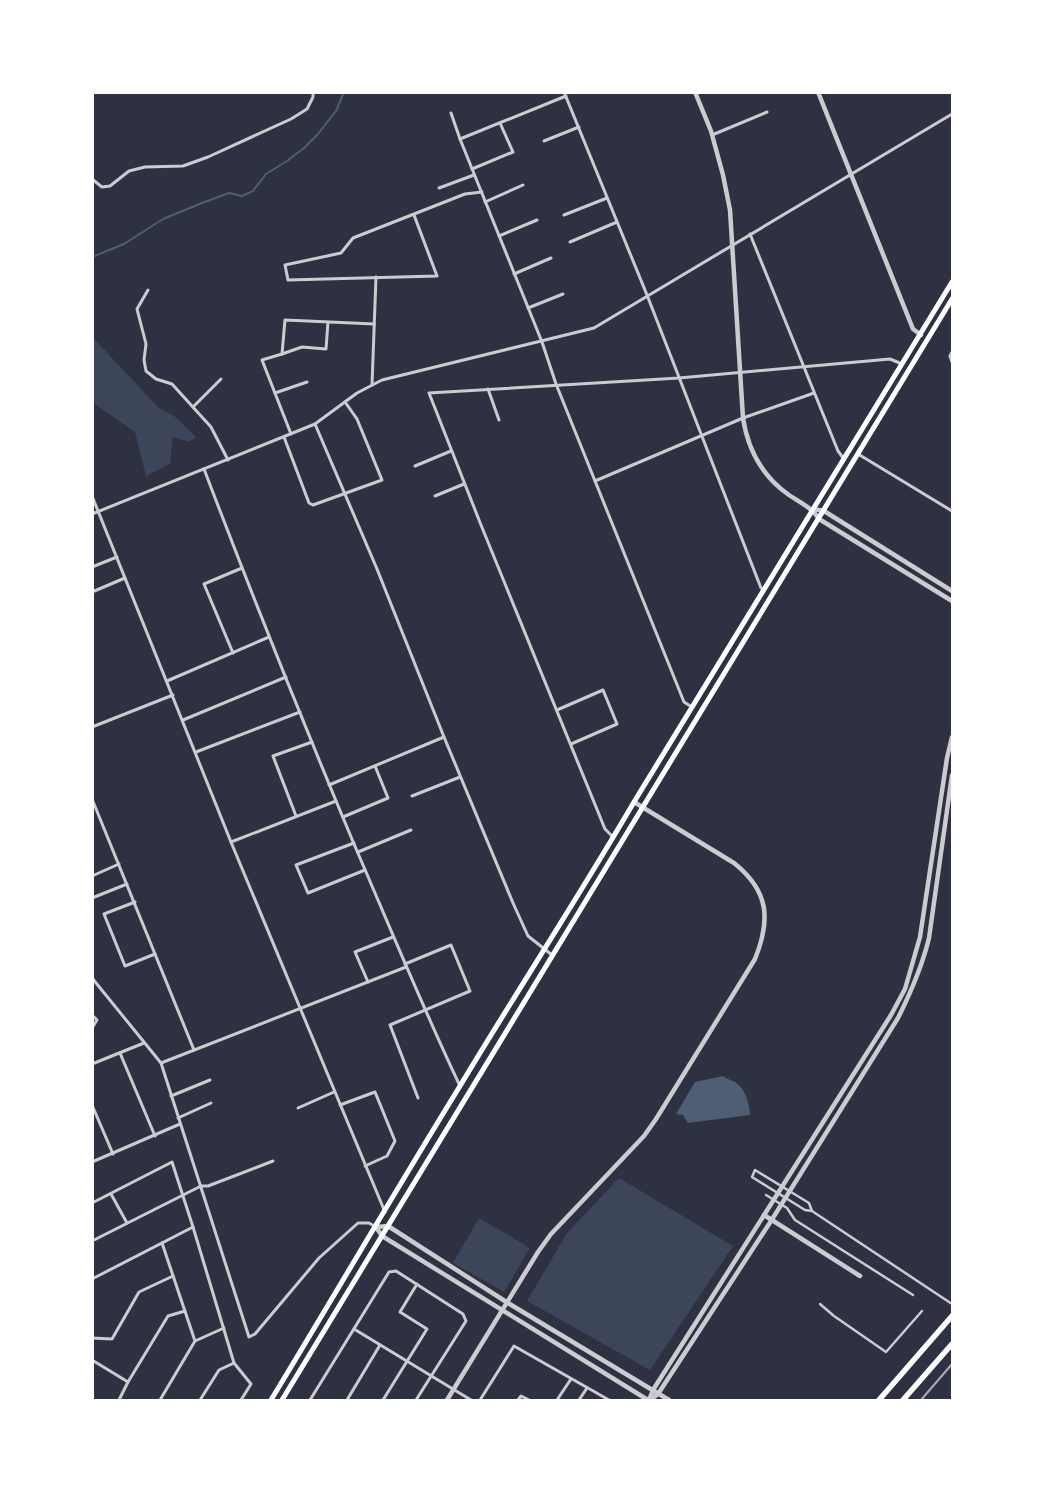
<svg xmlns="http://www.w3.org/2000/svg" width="1045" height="1493" font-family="'PT Sans',sans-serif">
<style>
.green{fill:#3c4559}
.water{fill:#4f5d75}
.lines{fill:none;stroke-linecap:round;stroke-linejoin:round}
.stream{stroke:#4f5d75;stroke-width:2}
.pedestrian{stroke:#caccd0;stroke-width:2.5}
.minor{stroke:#caccd0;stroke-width:3}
.tertiary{stroke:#caccd0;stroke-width:4.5}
.secondary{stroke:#fff;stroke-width:5}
.trunk{stroke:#fff;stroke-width:5.5}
.rail{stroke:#abadb3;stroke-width:2}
</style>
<rect width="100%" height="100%" fill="#2d3142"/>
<g class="green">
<polygon points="93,338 160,409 173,415 196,437 189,442 173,437 170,464 146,476 135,432 93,403"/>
<polygon points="619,1178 733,1246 650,1370 527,1301 567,1233"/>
<polygon points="479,1218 530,1248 504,1292 453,1263"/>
</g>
<path class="water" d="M723 1076C727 1079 731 1080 735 1082 746 1089 749 1103 750 1115L688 1123 683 1115 676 1114 695 1082Z"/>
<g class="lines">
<polyline class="stream" points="92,257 124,244 163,219 202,203 229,193 242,196 253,191 266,174 287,161 304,148 317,135 336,111 344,92"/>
<g class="pedestrian">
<polyline points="766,1195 787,1208 795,1220 913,1295"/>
<polyline points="812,1211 809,1203 755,1170 752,1177 805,1210 812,1211 952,1304"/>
<polyline points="820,1304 834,1316 886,1352 922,1311"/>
</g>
<g class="minor">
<polyline points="564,92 647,295 761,588 764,589"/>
<polyline points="451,113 460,139 542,342 556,384 684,702 692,707"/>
<polyline points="712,135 767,112"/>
<polyline points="460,139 566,96"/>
<polyline points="544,141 579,127"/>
<polyline points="472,169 513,152 500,123"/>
<polyline points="92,179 102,187 110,186 129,171 145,167 183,166 208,157 291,119 307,109 313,97 313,92"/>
<polyline points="439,188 474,175"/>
<polyline points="485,202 523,185"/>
<polyline points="414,215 437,276 288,280 285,265 341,253 353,238 465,194 482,192"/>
<polyline points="564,215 607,198"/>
<polyline points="750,234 838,451 844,459"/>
<polyline points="499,236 537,220"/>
<polyline points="570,242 617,222"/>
<polyline points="514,274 551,258"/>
<polyline points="148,290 137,309 146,344 144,360 146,371 156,379 172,384 211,427 228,460"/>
<polyline points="528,308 563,294"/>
<polyline points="328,322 326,349 302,347 282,354 285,320 374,324"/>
<polyline points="952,352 950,356 952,362"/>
<polyline points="282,354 262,360 291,434"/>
<polyline points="372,385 376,277"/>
<polyline points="488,389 499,420"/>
<polyline points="275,393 307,382"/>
<polyline points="193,407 221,379"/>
<polyline points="315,424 377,569 444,737 513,903 528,936 552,955"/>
<polyline points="284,437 309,503 313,505 382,480 357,419 345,402"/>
<polyline points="858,454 952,511"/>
<polyline points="415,466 451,451"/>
<path d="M204 469C252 595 302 720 354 844 389 925 422 1006 460 1086"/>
<polyline points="595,481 743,418 814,393"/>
<polyline points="92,496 231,842 385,1212"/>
<polyline points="435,496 464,484"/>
<polyline points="92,514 315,424 357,393 382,380 594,328 952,114"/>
<polyline points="92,567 117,557"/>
<polyline points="92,592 125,578"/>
<polyline points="233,653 204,584 242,568"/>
<polyline points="167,681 269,637"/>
<polyline points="557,710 603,690 617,724 571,744"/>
<polyline points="183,720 286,677"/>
<polyline points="92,727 173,695"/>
<polyline points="196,752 300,712"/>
<polyline points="329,785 444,737"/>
<polyline points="412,796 460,777"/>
<polyline points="92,799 194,1050"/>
<polyline points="296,816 273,756 312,742"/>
<polyline points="343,817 388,798 375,766"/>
<polyline points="613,837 605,829 481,525 429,393 679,378 890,359 902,364"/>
<polyline points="231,842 336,801"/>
<polyline points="354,843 296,865 308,893 365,870"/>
<polyline points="358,852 411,830"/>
<polyline points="92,876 119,864"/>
<polyline points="92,898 127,884"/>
<polyline points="135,902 104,914 125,966 155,954"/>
<polyline points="405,964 451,945 470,991 390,1025 418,1098"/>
<polyline points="92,978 161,1063 249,1337 255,1334 319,1258 358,1223 369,1223 376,1227"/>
<polyline points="368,982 355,952 393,937"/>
<polyline points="92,1015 97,1020 92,1028"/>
<polyline points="120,1053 155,1136"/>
<polyline points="161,1063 406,967"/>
<polyline points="92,1064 144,1043"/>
<polyline points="171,1096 210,1080"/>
<polyline points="92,1105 113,1154"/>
<polyline points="340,1105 375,1092 395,1141 387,1156 365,1166"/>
<polyline points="298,1108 334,1092"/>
<polyline points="178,1118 211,1103"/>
<polyline points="92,1162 180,1124"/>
<polyline points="111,1194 127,1223"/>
<polyline points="92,1203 172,1162 193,1227 234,1363 251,1384 241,1400"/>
<polyline points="92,1241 201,1186 208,1186 273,1161"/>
<polyline points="162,1243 195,1341"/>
<polyline points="92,1279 193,1227"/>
<polyline points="354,1329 471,1400"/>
<polyline points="92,1338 112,1339 139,1292 173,1276"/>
<polyline points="92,1360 128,1382"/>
<polyline points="119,1400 128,1382 168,1316 185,1311"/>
<polyline points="160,1400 195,1341 224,1328"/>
<polyline points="200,1400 219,1370 234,1363"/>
<polyline points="310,1400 389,1272 396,1271 463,1314 466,1321 416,1400"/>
<polyline points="347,1400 380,1345"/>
<polyline points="383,1400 427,1329 400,1312 417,1284"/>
<polyline points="480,1400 514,1346 609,1400"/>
<polyline points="518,1400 521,1396 529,1400"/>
<polyline points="557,1400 571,1379"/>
<polyline points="579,1400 587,1388"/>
</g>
<g class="tertiary">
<path d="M695 92 711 131 723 175 730 210 743 418C748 451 762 476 789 495 801 503 811 507 819 519L952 601"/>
<polyline points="818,92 913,329 921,335"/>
<polyline points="813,509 824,511 952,591"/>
<polyline points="764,1215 860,1276"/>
<path d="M447 1400 538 1252 551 1234 644 1136 656 1119 755 959C771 919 769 891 734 863L634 802"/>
<polyline points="648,1400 382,1236 376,1227 388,1226 508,1303 669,1400"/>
<polyline points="649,1400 653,1390 891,1015 905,989 920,937 947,758 952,737"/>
<path d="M650 1400 658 1394 771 1221 898 1018C911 992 922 967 929 938L952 775"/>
</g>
<g class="secondary">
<path d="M271 1400C334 1296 396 1190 460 1086 517 991 578 898 634 802L952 282"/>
<polyline points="282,1400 952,299"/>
</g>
<g class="trunk">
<polyline points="879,1400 952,1316"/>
<polyline points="903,1400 952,1344"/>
</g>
<polyline class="rail" points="921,1400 952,1364"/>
</g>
<rect width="1045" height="1493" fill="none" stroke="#ffffff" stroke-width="188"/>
</svg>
